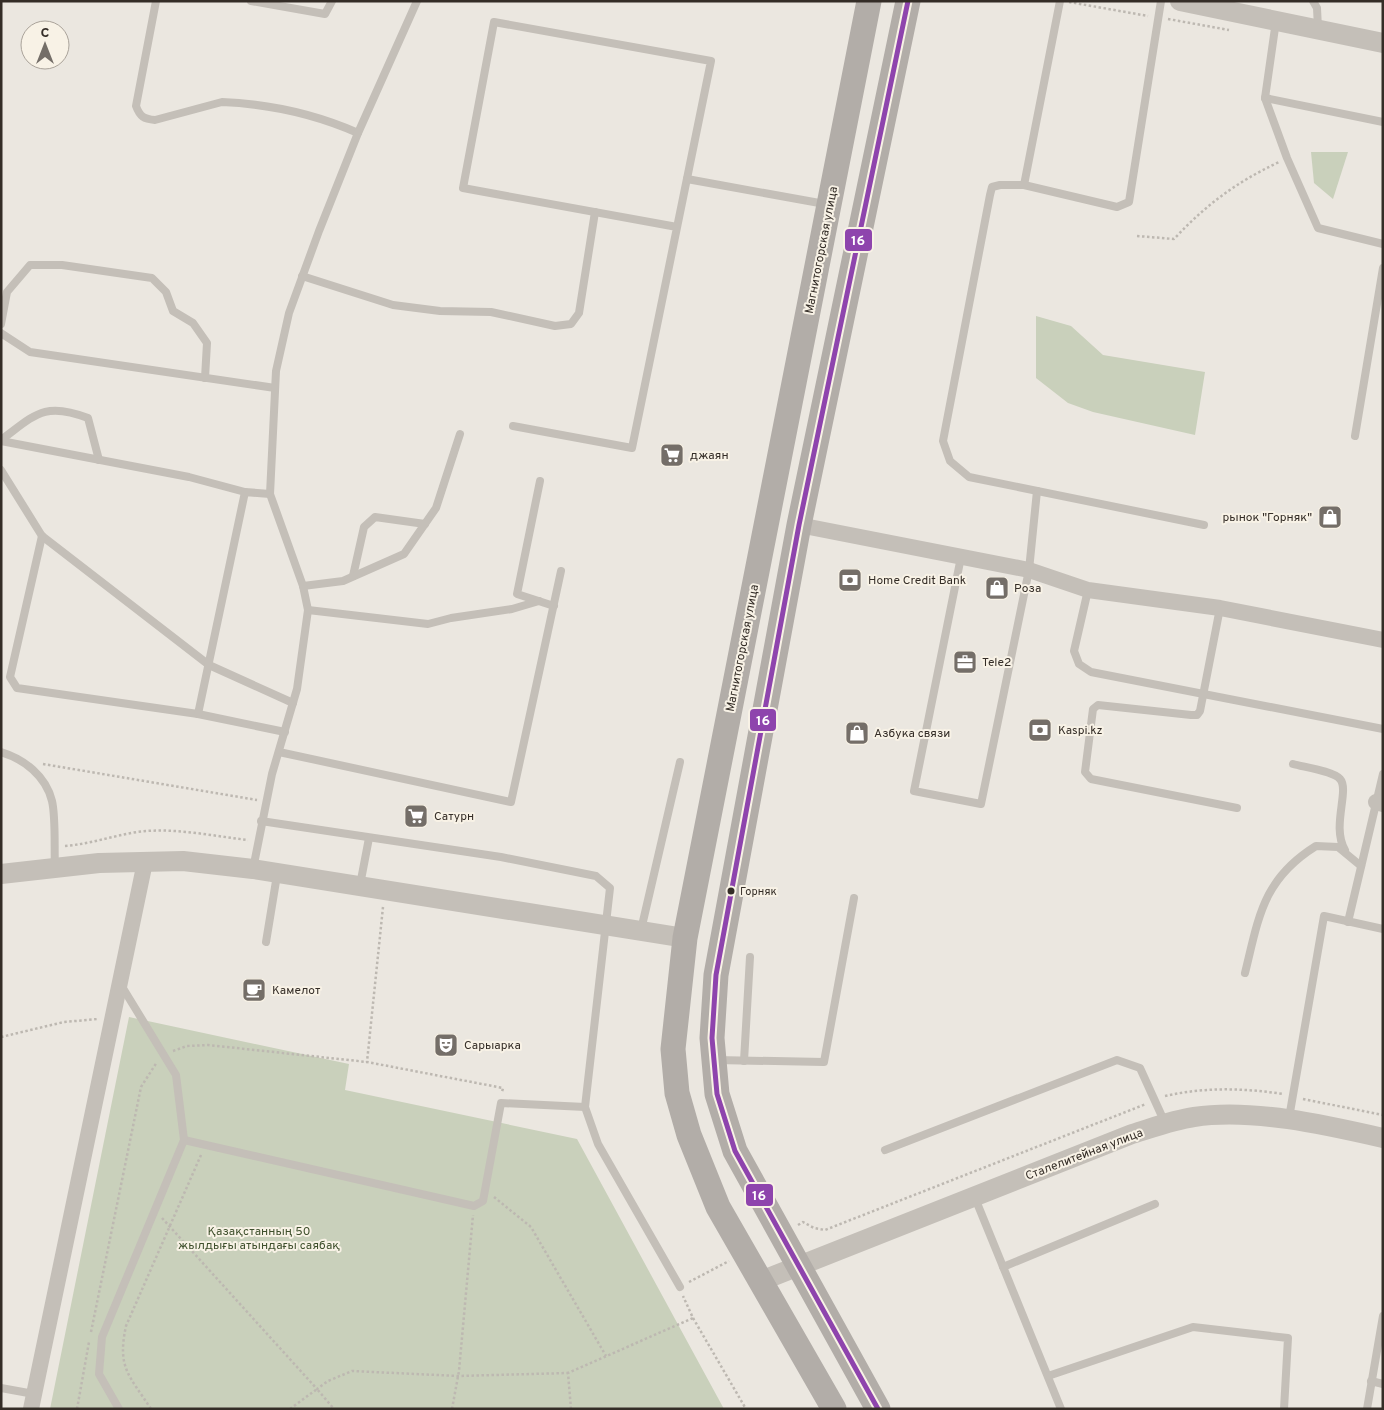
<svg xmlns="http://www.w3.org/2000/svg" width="1384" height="1410" font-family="Overpass,sans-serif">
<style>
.green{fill:#c9d0bb}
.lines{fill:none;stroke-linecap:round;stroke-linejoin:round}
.path{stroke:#bdb8b1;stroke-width:2.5;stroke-dasharray:2.5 2.5;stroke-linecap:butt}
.service{stroke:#c4bfb8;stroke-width:8}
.minor{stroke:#c4bfb8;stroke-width:16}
.tertiary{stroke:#c4bfb8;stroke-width:20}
.primary{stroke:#b2ada8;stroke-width:25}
.bus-1-casing{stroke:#f8f2e6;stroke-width:9}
.bus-1{stroke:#8e44ad;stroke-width:5}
.bus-dot{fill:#342d27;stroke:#f8f2e6;stroke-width:2}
.labels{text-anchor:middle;stroke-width:4;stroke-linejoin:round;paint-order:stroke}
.bus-label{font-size:11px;fill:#342d27;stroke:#f8f2e6;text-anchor:start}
.street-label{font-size:12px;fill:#342d27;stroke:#f8f2e6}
.poi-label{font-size:12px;fill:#342d27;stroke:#f8f2e6;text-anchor:start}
.park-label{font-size:12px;fill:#3f502d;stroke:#f8f2e6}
.line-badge{stroke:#f8f2e6;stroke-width:2}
.badge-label{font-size:14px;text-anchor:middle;font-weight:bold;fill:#fff}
</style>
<rect width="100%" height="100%" fill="#ebe7e0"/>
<g class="green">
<polygon points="1311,152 1348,152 1333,199 1314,183"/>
<polygon points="1036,316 1071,326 1103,355 1205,372 1195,435 1093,412 1068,403 1036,378"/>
<polygon points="129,1017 349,1064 345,1090 577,1139 724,1409 50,1409"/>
</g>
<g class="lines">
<g class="path">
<polyline points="1069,2 1148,16"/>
<polyline points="1168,19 1229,30"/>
<path d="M1137 236 1174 239C1207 204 1235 183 1279 162"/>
<polyline points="43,764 257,800"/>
<path d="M65 846C90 844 112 836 137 832 173 827 212 836 248 840"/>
<polyline points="383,907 367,1062 503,1088 502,1092"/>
<polyline points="1,1037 64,1022 98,1019"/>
<polyline points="173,1051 187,1046 208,1045 367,1062"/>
<path d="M1165 1096C1205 1087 1243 1088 1283 1094"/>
<polyline points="1303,1099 1383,1115"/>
<polyline points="494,1197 531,1227 606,1356"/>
<polyline points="162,1218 317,1389 328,1381 352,1371 458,1376 568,1373"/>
<polyline points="798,1225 803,1222 814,1228 825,1230 1146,1104"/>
<polyline points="689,1282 729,1261"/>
<polyline points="693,1318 746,1409"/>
<polyline points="91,1332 141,1087 157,1062"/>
<polyline points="77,1409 89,1342"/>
<path d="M151 1409C129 1375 117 1368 126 1326L201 1155"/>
<polyline points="290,1409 317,1389 334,1409"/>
<polyline points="452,1409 459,1371 473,1215"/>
<polyline points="571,1409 568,1373 693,1318 683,1296"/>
</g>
<g class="service">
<path d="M156 1 136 106C140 117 144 119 155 120L222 102C268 104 315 114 358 133"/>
<polyline points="251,1 325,14 332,1"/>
<polyline points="1060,1 1024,185 1000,185 992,187 990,195 943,441 950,461 969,477 1204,525"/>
<polyline points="1313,1 1317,8 1318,28"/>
<polyline points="1276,21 1265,98 1287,158 1318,228 1383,244"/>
<polyline points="1265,98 1383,122"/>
<polyline points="687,179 825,204"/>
<polyline points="1024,185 1117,207 1129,202 1161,1"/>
<polyline points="302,276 393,305 440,311 491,312 555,326 571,324 579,313 595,212"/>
<polyline points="1,324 7,292 30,265 62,265 152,278 166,292 173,311 193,323 207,343 205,378"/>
<polyline points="1,333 30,352 275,388"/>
<polyline points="513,426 632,448 711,61 494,22 463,188 677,227"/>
<polyline points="1355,436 1383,268"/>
<path d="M1 440C35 415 44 401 88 418L99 460"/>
<polyline points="1,441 189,477 245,492"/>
<polyline points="1,470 42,536 209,665 293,703"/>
<polyline points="540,481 517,594 554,606"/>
<polyline points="42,536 10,677 17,688 198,714 285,732"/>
<polyline points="961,557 914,791 981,804 1029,570 1037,491"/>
<polyline points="353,576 364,527 375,517 425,524"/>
<polyline points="303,586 343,581 404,554 436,508 460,434"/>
<polyline points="1088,590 1074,651 1079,664 1091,672 1383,729"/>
<polyline points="1220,608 1200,711 1197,715 1191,715 1098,705 1093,709 1085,772 1091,779 1237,808"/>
<polyline points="308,610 428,624 451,618 512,609 539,601"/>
<polyline points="198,714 245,492 270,494"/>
<path d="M1 752C24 759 46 776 52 801 56 818 54 849 55 868"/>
<polyline points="279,752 511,802 561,571"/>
<path d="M1293 764C1303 767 1333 771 1340 779 1350 790 1331 827 1345 850"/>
<polyline points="261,821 501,857 596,876 610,888 585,1107 598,1144 680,1287"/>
<polyline points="253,869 272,774 297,689 308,610 303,586 270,494 276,371 289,313 319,231 358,133 417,1"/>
<polyline points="360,885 369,838"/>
<polyline points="1348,922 1383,774"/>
<polyline points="641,930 680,762"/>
<polyline points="266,942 277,875"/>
<path d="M1245 973C1259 916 1263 879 1316 846L1338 847 1361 866"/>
<polyline points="716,1060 824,1062 854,898"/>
<polyline points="744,1061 750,957"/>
<polyline points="1289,1118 1324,916 1383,929"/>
<polyline points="184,1140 474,1206 483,1201 501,1103 585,1107"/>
<polyline points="885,1150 1117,1060 1140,1068 1165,1123"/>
<polyline points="975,1198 1061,1409"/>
<polyline points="1003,1267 1155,1204"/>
<polyline points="1048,1376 1193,1327 1288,1338 1284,1409"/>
<polyline points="1371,1381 1383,1384"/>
<polyline points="1,1388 34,1394"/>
<polyline points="119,1409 99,1374 102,1337 184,1140 176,1075 121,985"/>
<polyline points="1367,1409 1383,1316"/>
</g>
<g class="minor">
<polyline points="799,525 1029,570 1088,590 1220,608 1383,640"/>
<polyline points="1376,802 1383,804"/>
<polyline points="31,1409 145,862"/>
</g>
<g class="tertiary">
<polyline points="1180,1 1383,43"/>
<polyline points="1,874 99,863 183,861 253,869 685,938"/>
<path d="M761 1281 1132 1134C1152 1128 1173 1120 1194 1117 1252 1108 1326 1125 1383 1138"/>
</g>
<g class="primary">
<polyline points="834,1409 718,1207 689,1135 677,1093 673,1049 685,938 869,1"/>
<polyline points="878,1409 735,1151 717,1094 712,1038 716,975 799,525 908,1"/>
</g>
<g class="bus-1-casing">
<polyline id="bus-1" points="878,1409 735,1151 717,1094 712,1038 716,975 799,525 908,1"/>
</g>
<use href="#bus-1" class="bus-1"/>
</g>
<defs>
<g id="supermarket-square" transform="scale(1.25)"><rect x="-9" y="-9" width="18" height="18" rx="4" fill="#746e68" stroke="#f8f2e6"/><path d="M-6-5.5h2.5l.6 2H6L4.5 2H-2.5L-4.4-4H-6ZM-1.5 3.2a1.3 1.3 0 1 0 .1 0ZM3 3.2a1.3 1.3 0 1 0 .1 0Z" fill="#fff"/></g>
<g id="shop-square" transform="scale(1.25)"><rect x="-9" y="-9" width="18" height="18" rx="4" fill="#746e68" stroke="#f8f2e6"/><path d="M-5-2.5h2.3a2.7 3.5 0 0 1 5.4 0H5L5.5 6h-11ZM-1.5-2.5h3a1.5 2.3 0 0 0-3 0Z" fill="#fff"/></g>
<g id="bank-square" transform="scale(1.25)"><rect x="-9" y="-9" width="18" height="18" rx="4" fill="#746e68" stroke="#f8f2e6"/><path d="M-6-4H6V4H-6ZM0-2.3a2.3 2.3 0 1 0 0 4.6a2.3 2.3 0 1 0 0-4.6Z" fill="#fff"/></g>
<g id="office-square" transform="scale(1.25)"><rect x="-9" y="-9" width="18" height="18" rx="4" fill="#746e68" stroke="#f8f2e6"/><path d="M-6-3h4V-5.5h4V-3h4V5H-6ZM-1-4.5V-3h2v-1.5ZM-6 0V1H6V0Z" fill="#fff"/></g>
<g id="cafe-square" transform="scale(1.25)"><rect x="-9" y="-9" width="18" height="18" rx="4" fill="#746e68" stroke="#f8f2e6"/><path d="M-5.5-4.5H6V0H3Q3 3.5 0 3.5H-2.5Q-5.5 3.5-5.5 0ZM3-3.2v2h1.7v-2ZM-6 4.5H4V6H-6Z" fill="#fff"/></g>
<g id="theatre-square" transform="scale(1.25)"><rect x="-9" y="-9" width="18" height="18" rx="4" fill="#746e68" stroke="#f8f2e6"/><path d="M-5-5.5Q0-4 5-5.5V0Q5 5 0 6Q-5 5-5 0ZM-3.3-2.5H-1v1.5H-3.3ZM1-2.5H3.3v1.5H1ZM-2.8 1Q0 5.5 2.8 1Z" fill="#fff"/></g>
</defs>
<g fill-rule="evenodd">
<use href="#supermarket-square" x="672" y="455"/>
<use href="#shop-square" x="1330" y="517"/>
<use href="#bank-square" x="850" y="580"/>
<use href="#shop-square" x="997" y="588"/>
<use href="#office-square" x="965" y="662"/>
<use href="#bank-square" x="1040" y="730"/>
<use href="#shop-square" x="857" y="733"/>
<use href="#supermarket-square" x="416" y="816"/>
<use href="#cafe-square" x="254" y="990"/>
<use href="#theatre-square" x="446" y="1045"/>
</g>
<circle class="bus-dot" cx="731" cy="891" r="4.5"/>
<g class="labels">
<g class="bus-label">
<text x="740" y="895">Горняк</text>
</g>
<g class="street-label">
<text transform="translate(821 250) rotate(-79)" y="4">Магнитогорская улица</text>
<text transform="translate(742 648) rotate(-79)" y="4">Магнитогорская улица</text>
<text transform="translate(1084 1154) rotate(-21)" y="4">Сталелитейная улица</text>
</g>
<g class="poi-label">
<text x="690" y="459">джаян</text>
<text x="1312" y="521" text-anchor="end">рынок "Горняк"</text>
<text x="868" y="584">Home Credit Bank</text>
<text x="1014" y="592">Роза</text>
<text x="982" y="666">Tele2</text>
<text x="1058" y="734">Kaspi.kz</text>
<text x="874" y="737">Азбука связи</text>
<text x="434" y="820">Сатурн</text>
<text x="272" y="994">Камелот</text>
<text x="464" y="1049">Сарыарка</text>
</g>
<g class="park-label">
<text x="259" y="1235">Қазақстанның 50<tspan x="259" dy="14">жылдығы атындағы саябақ</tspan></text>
</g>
</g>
<g class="line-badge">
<rect x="844" y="228" width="29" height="24" rx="5" fill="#8e44ad"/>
<rect x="749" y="708" width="28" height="24" rx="5" fill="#8e44ad"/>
<rect x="745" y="1183" width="29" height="24" rx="5" fill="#8e44ad"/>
</g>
<g class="badge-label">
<text x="858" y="245">16</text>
<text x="763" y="725">16</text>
<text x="759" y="1200">16</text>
</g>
<rect width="1384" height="1410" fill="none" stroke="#342d27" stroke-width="5"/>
<g transform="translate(45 45)"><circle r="24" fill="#f8f2e6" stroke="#aaa39a"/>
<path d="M0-4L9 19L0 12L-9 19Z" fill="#746e68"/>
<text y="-8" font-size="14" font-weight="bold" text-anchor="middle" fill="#342d27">С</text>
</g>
</svg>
